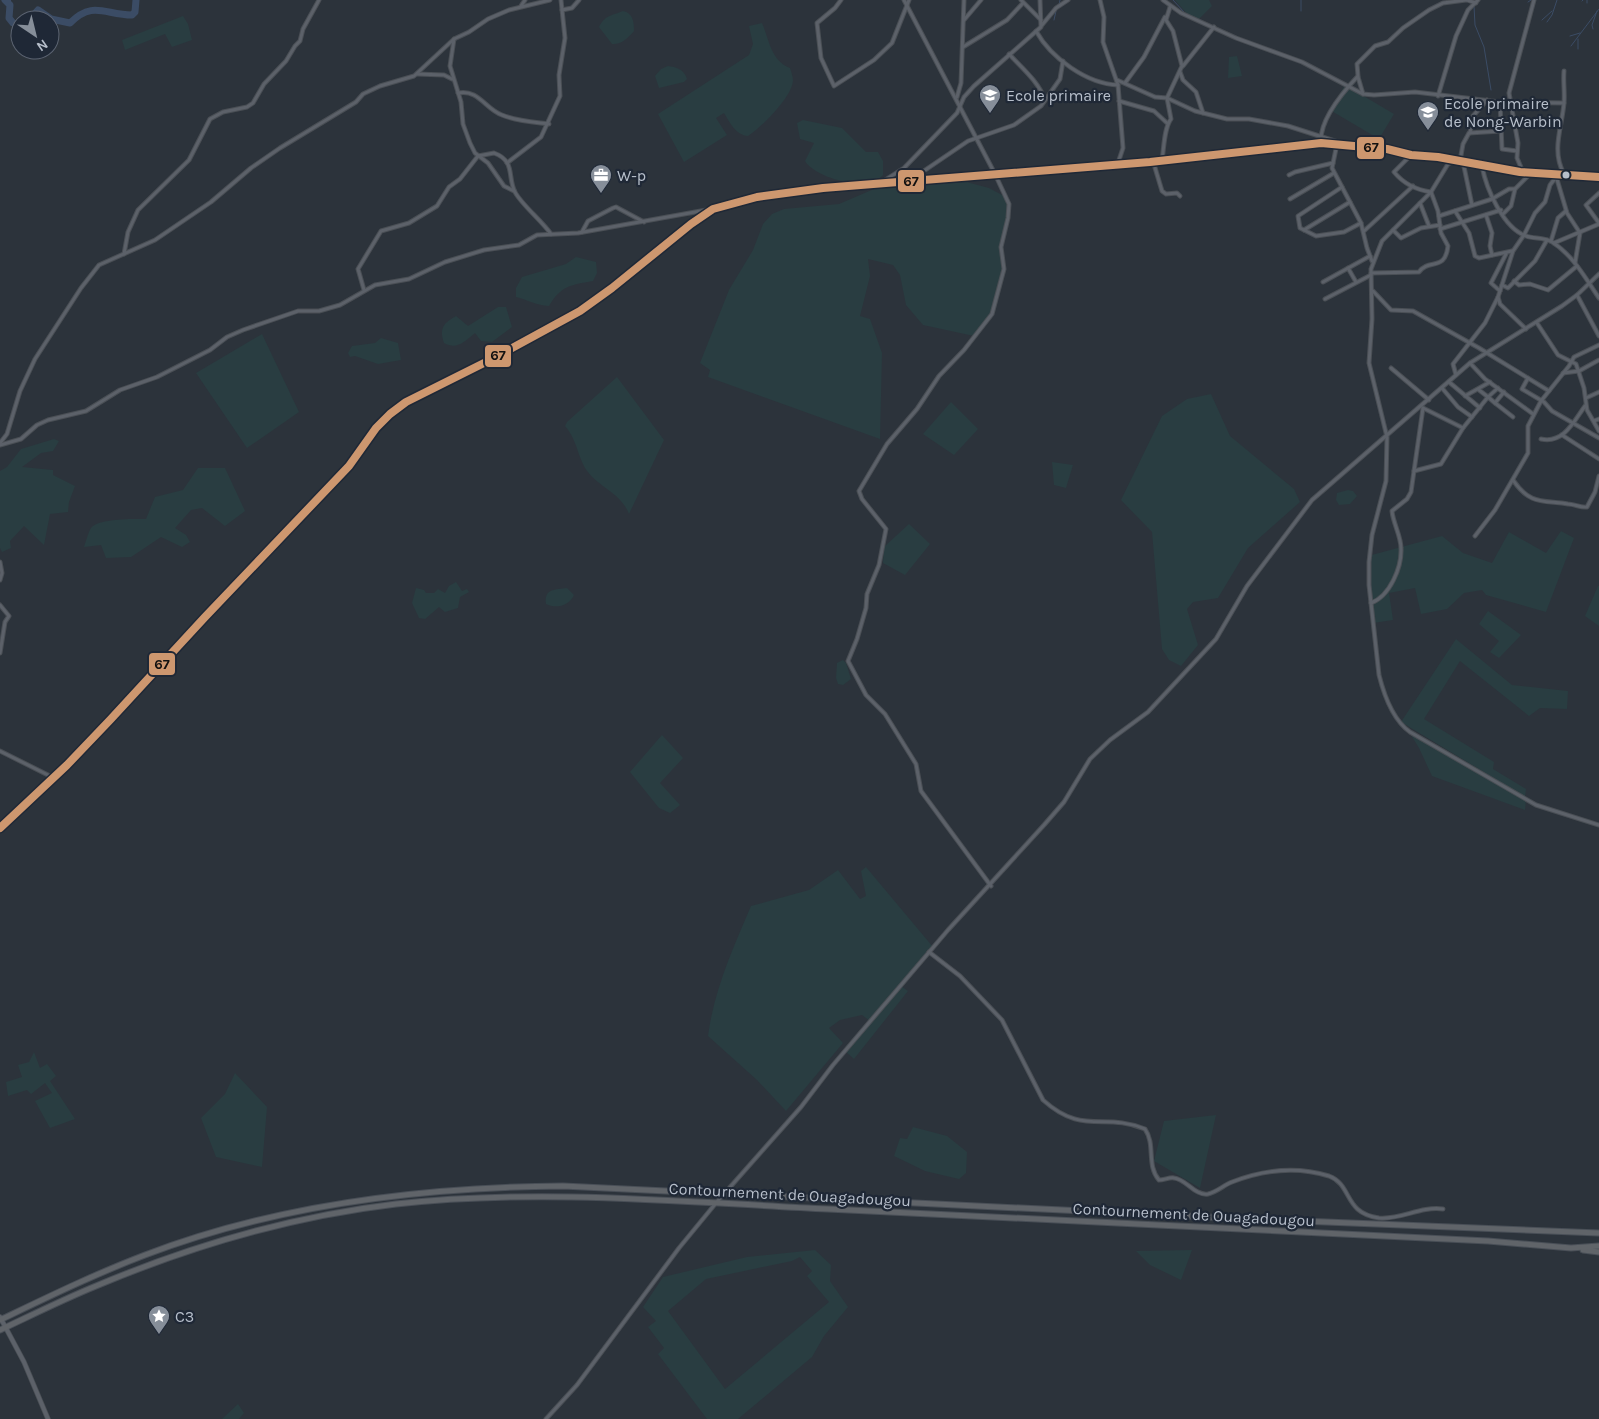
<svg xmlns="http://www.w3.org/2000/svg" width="1599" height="1419" font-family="Karla,sans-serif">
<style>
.green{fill:#293d41;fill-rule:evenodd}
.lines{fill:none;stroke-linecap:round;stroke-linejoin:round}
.stream{stroke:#3b4c65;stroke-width:1}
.river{stroke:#3b4c65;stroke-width:7}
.minor-casing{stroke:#4a4f55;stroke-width:5}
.tertiary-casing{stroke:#4a4f55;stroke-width:5.5}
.trunk-casing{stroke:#494f57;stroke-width:7}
.minor{stroke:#5c6169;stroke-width:3}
.tertiary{stroke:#5c6169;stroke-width:4}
.trunk{stroke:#606469;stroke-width:5}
.bus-1-casing{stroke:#1f2836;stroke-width:11}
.bus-1{stroke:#cd976f;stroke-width:8}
.bus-dot{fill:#b7bfcb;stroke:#1f2836;stroke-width:2}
.labels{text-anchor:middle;stroke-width:4.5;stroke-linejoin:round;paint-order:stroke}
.poi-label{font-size:16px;fill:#b7bfcb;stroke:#1f2836;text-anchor:start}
.street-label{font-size:16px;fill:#b7bfcb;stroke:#1f2836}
.line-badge{stroke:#1f2836;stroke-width:2}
.pale-badge-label{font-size:14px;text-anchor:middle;font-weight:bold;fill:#111}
</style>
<rect width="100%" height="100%" fill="#2c333b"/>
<g class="green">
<polygon points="1175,0 1209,0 1212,6 1198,20 1188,15"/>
<path d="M623 11C633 13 634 22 634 31 628 38 621 45 612 44L599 27C606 14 612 16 623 11Z"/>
<polygon points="183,16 188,24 192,40 172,47 165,34 125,50 122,40"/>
<path d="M762 23C769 39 771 61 790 68 791 71 793 77 793 80 793 96 762 127 748 136 736 135 730 123 724 113L716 118 727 135 684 162 658 114 749 55 753 44 749 26Z"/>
<polygon points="1237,56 1242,76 1228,78 1229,57"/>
<path d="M668 66C676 67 684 69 687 79L684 82 659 88 655 76 661 69Z"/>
<polygon points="1345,85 1394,114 1379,139 1330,110"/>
<path d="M803 120 842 128 866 152H878L883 161V175C868 193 815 178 805 161L814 143 800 139 797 123Z"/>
<polygon points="955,179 989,188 1004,196 1009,205 1000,247 1003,269 995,306 992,314 974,336 923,325 906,305 900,275 893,265 868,259 870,276 860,316 870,319 882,353 880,439 708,377 710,370 700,363 729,290 753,250 763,224 772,214 784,209 839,204 881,186"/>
<path d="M576 257 596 262 597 273 593 281C570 285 561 286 549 306 534 305 529 300 516 297V288L522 277 566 264Z"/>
<path d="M498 307H506L512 327 492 342 481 341 475 333C464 342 457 350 444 343 439 329 443 323 456 316L468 326Z"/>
<polygon points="262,334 299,412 247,448 196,373"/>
<polygon points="381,338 398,343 401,360 378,364 355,356 350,357 348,353 352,346 375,343"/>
<path d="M617 377 664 440 629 514C621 493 600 488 588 472 578 460 578 441 565 426L567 422Z"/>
<polygon points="1211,394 1230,436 1294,489 1300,502 1248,548 1218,598 1193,602 1187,609 1198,645 1181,666 1169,660 1162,649 1152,532 1121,500 1162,416 1187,399"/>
<polygon points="951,402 978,429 954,455 923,434"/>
<polygon points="54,439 59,441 53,451 41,453 22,467 53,470 53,475 75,486 69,502 68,512 50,514 44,545 24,526 10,541 11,548 2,552 0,548 0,471 7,467 21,449"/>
<polygon points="1052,462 1073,465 1066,488 1054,485"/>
<path d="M198 468H225L245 511 225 526 202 508 191 510 175 528 186 535 190 542 182 547 161 537 131 557 106 558 101 545 84 547C86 541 88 533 91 528 99 518 134 519 146 519L155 497 183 490Z"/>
<polygon points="1348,490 1353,491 1357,496 1350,504 1339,505 1336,500 1337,493"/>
<polygon points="909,524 930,544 905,575 883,563 884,547"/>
<polygon points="1561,531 1574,538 1546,612 1486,595 1482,590 1464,593 1447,609 1421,614 1415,588 1389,593 1393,620 1373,623 1367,581 1368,556 1442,536 1463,553 1492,563 1509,532 1546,553"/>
<polygon points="456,582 462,591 467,589 469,592 460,597 458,608 445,612 439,607 425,619 419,618 412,603 416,588 424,590 426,593 434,593 438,589 445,593 449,586"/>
<polygon points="1598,586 1599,586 1599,626 1585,616"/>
<path d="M567 588 574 595C569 606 556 609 546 604 544 588 555 590 567 588Z"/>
<polygon points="1488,611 1521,635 1499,658 1490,652 1499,641 1479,624"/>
<polygon points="1456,639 1512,685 1568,691 1567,709 1540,708 1529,716 1460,661 1424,719 1494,762 1493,769 1526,789 1525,797 1401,722"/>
<polygon points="843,660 846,663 851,679 843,685 838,684 836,678 837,663"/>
<polygon points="1408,730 1526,800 1525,810 1432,776 1419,748"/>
<polygon points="662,735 683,758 660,783 680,805 670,813 659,808 630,772"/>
<path d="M866 867 933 947 901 986 908 991 854 1059 845 1051 870 1021 862 1015 840 1020 829 1028 843 1043 786 1111 757 1080 708 1036C714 990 733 948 751 906L809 890 838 870 860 899 866 896 861 871Z"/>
<polygon points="34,1052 40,1068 47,1064 56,1076 50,1081 75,1119 50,1128 35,1101 52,1093 45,1083 31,1094 27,1090 8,1096 6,1082 22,1077 18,1065 29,1062"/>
<polygon points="235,1073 267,1107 262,1167 216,1157 201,1118 225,1094"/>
<polygon points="1216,1115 1200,1188 1154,1161 1164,1121"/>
<polygon points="913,1127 947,1136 967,1152 966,1173 959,1179 925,1171 894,1156 900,1138 907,1139"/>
<path d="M815 1250 831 1265 830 1281 848 1307 824 1336 812 1357 738 1419H707L658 1354 664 1348 648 1327 656 1321 643 1307 663 1277 747 1257ZM800 1257 812 1271 807 1276 829 1302 725 1389 668 1311 706 1279 792 1261Z"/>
<polygon points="1192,1250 1181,1280 1150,1265 1136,1251"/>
<polygon points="238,1404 244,1413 239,1419 222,1419"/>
</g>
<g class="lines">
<g class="stream">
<polyline points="1173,0 1184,12"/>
<polyline points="1587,0 1587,3"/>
<polyline points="1582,1 1583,0"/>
<polyline points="1528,2 1531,0"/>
<polyline points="8,3 11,0"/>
<polyline points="1059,5 1060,0"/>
<polyline points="1474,6 1475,25 1484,47 1491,90"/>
<polyline points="1301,11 1301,0"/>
<polyline points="1054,20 1056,11"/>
<polyline points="1542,20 1552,11"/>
<polyline points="1547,22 1552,15 1557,0"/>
<polyline points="1593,29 1592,25 1597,11"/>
<polyline points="1570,36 1580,33"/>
<polyline points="1578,39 1578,49"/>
<polyline points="1571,46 1599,9"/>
</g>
<g class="river">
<polyline points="5,0 10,5 9,18 13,23 20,25"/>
<path d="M29 20 38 10 51 19 70 23C93 0 105 15 132 15L135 12 136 0"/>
</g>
<g class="minor-casing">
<g id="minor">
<polyline points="841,0 835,8 817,23 821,58 834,86 874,60 892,43 909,0"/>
<polyline points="904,0 995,174 1009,204 1008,218 1001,247 1004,269 992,314 964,350 939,376 917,409 887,444 859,491 862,499 886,529 879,565 867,594 866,608 857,639 848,661 866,695 885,714 916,764 921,791 991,886"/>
<polyline points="1021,0 1041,20"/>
<polyline points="1100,0 1104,17 1103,42 1118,85 1123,148 1118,163"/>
<polyline points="1163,0 1181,13 1236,38 1302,62 1363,94 1374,95 1415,92 1500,102 1564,103"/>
<polyline points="1467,0 1476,3"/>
<polyline points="521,6 525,0"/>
<polyline points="562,10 572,8 579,0"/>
<polyline points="964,20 981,0"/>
<polyline points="1042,25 1056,8 1068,0"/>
<path d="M1036 31C1051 58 1087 84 1118 85"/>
<polyline points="454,39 450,66 461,102 463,124 470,143 475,153 488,163 504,186 514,191"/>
<polyline points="963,47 1007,20 1023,3"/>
<path d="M1009 54C1023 69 1038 81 1045 100"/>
<polyline points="1183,66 1214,27"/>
<polyline points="1180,72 1183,80 1196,92 1203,113"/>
<polyline points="417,74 444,75 452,79"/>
<polyline points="1358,77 1363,94"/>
<polyline points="1117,80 1155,97 1167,98 1195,111 1227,119 1249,119 1288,126 1341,143"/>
<polyline points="1125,83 1144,57 1165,17"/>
<path d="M458 93C479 89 485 109 502 115 516 121 533 122 549 124"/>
<polyline points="1438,96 1456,36 1468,10 1478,0"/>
<polyline points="957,97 961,83 964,0"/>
<polyline points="1119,101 1154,111 1167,123"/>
<polyline points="1500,102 1502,149 1517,151"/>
<polyline points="1470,133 1473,116 1487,100"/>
<path d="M1321 143C1319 121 1343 92 1358 76L1357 64 1375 46 1388 42 1403 28 1429 10 1443 3 1466 0"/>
<polyline points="1337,144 1332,168 1361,223 1367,248 1372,261"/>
<path d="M1162 160C1164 148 1164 128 1171 119L1167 98 1182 66 1173 31 1166 20 1170 7"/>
<polyline points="1153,161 1162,191 1166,194 1177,193 1180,196"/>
<path d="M1454 161 1448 164 1431 192 1382 241 1371 269 1372 319 1369 363 1387 437 1386 481 1372 535 1369 562V585L1379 675C1384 695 1393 720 1410 732L1536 805 1599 825"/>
<polyline points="1460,161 1463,144 1469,133 1501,131"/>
<polyline points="1463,162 1472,205"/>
<polyline points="507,163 541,137 560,96 559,75 565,38 561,0"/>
<path d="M1482 166C1486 188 1503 228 1526 236 1534 239 1544 237 1552 242 1573 255 1586 279 1599 298"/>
<polyline points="1523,172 1517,158 1518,143 1509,93 1534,0"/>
<path d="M1564 174C1551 151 1562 127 1564 103 1565 93 1563 82 1564 71"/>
<polyline points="1289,175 1295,172 1333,163"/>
<polyline points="1556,176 1567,213 1580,233 1575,263"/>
<polyline points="909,181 968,141 1014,125 1041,106 1060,79 1063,61"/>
<polyline points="882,182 904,168 957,113 964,97 974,86 1041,27 1040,0"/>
<polyline points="1342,187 1298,216 1300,228 1316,236 1344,232 1361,223"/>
<polyline points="1599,193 1586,205 1599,223"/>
<polyline points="1290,199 1334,173"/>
<polyline points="1420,203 1429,226"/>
<polyline points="1455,211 1469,233 1475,256 1479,258 1512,251"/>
<polyline points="1503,214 1511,206 1515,189 1531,173"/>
<polyline points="1486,215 1492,233 1490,246 1492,255"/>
<polyline points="1439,216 1492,199 1509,189 1515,189"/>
<polyline points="1440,229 1501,210"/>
<polyline points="1304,230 1350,202"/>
<polyline points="1393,230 1401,238 1421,228 1440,225"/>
<polyline points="1364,231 1413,186"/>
<polyline points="582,232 588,221 613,208 616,207 644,222"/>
<polyline points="1551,241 1558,218 1566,211"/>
<polyline points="1554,243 1599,224"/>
<polyline points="124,254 128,232 138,210 189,160 210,119 223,112 247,107 253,103 264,84 286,61 295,46 300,41 303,29 319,0"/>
<polyline points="1348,268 1356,282"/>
<path d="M1371 273 1419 272C1429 258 1445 272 1448 246L1441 233 1438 211 1431 192C1417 190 1403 183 1394 172L1411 155"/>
<polyline points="1514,281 1519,285 1530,284 1548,290 1577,266"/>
<polyline points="1323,282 1370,256"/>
<polyline points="1502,285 1508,288 1535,261 1547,240"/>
<path d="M364 290 358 269 381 231 409 223 437 206 449 187 460 179 478 156 494 153C516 161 507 177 515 192 521 204 542 221 551 234"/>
<polyline points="1373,291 1391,310 1413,311 1479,348 1549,391"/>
<polyline points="1500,291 1491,283 1506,254"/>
<polyline points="1577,295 1599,336"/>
<polyline points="1325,299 1371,275"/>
<polyline points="1537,323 1558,355 1576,364 1584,388 1587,410 1599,431"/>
<polyline points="1526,329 1500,304 1498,297 1513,251 1524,235 1535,213 1545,202 1550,185 1556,177"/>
<polyline points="1470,363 1485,379 1533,414"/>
<polyline points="1391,368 1429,400"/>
<polyline points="1563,373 1579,371 1599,360"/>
<polyline points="1456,375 1453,364 1485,323 1498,297"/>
<polyline points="1528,378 1522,389 1544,402 1552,411 1599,438"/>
<polyline points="1449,382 1480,408"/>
<polyline points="1442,388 1458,407 1472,417"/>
<polyline points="1479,390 1488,397 1498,388"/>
<polyline points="1465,396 1490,382"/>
<polyline points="1586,398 1599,392"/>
<polyline points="1495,403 1513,417"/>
<polyline points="1423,408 1463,428"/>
<polyline points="1594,421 1599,419"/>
<polyline points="1562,435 1599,459"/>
<path d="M1541 439C1564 444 1574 421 1585 406"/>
<polyline points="0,443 7,434 20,391 35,359 81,288 99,265 155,240 211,202 251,168 280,148 356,102 363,94 380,86 414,76 454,39 469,32 488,19 509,10 550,0"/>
<polyline points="0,445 21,439 37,425 48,420 86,411 120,390 157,377 210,350 227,337 243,330 298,311 319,311 340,305 375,285 409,279 445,262 484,250 519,245 537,235 578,233 712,209"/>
<polyline points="1414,471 1441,464 1463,428 1488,397 1495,403 1504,392"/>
<path d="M1513 480C1530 505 1542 500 1568 504 1574 504 1581 508 1587 507L1595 492 1599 476"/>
<polyline points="1475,536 1495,510 1528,453 1528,426 1541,401 1569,366 1574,357 1599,345"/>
<polyline points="0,562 2,573 0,580"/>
<path d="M1371 603C1390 596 1402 567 1401 548 1401 536 1393 523 1392 511L1407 499 1411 492 1423 408"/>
<polyline points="0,605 9,616 5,622 0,653"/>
<polyline points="0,751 54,778"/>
<path d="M929 952 960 976 1002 1020 1043 1100C1083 1136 1104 1112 1145 1129 1156 1145 1146 1165 1159 1180 1164 1180 1170 1177 1174 1178 1186 1179 1195 1196 1208 1194 1217 1192 1224 1185 1232 1182 1263 1170 1296 1166 1329 1176 1353 1185 1343 1213 1379 1218 1401 1220 1420 1206 1443 1209"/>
<polyline points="546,1419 577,1385 679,1248 716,1203 801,1107 833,1065 948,930 1044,825 1064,802 1090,759 1110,740 1148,712 1216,639 1247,586 1312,500 1470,363 1562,306 1577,295 1599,274"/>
</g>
</g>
<g class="tertiary-casing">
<g id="tertiary">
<polyline points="0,828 67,765 110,720 205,617 349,466 376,428 390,414 406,402 490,360 580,311 612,288 691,224 713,209 757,197 823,188 1150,162 1321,143 1387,149 1411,155 1438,157 1520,172 1599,177"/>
<polyline points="0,1317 24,1362 48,1419"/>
</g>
</g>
<g class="trunk-casing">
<g id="trunk">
<polyline points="1583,1250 1599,1252"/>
<path d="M0 1320C48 1297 95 1274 145 1255 278 1204 421 1187 563 1186L1249 1219 1599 1233"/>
<path d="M0 1330C32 1315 64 1299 96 1286 191 1246 294 1216 396 1204 539 1188 685 1202 828 1209 1048 1219 1268 1231 1488 1241L1571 1248 1599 1246"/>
</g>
</g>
<use href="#minor" class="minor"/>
<use href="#tertiary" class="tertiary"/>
<use href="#trunk" class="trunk"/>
<g class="bus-1-casing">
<polyline id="bus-1" points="0,828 67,765 110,720 205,617 349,466 376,428 390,414 406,402 490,360 580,311 612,288 691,224 713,209 757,197 823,188 1150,162 1321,143 1387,149 1411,155 1438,157 1520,172 1599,177"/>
</g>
<use href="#bus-1" class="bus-1"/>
</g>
<defs>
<g id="school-pin" transform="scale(1.125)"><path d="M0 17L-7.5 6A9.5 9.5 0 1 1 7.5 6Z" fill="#868e99" stroke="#1f2836"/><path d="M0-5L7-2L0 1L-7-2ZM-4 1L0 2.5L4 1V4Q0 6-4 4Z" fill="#fff"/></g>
<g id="office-pin" transform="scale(1.125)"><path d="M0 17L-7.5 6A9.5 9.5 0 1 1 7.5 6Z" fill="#868e99" stroke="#1f2836"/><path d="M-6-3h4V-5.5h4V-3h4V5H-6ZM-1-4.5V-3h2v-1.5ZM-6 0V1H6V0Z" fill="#fff"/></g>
<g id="sight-pin" transform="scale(1.125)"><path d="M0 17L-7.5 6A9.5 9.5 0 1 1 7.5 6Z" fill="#868e99" stroke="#1f2836"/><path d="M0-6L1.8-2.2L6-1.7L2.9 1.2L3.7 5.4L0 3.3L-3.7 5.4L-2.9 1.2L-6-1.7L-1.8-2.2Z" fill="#fff"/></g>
</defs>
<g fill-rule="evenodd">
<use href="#school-pin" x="990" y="95"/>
<use href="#school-pin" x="1428" y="112"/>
<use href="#office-pin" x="601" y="175"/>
<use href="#sight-pin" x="159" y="1316"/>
</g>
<circle class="bus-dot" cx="1566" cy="175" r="4.5"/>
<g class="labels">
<g class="poi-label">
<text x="1006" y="101">Ecole primaire</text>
<text x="1444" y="109">Ecole primaire<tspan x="1444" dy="18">de Nong-Warbin</tspan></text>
<text x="617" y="181">W-p</text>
<text x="175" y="1322">C3</text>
</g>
<g class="street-label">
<text transform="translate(790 1194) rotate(3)" y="6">Contournement de Ouagadougou</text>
<text transform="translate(1194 1214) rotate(3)" y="6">Contournement de Ouagadougou</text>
</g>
</g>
<g class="line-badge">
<rect x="1356" y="136" width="29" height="24" rx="5" fill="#cd976f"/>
<rect x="897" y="169" width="28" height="24" rx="5" fill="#cd976f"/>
<rect x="484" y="344" width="28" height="24" rx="5" fill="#cd976f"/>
<rect x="148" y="652" width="28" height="24" rx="5" fill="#cd976f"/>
</g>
<g class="pale-badge-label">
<text x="1371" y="152">67</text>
<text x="911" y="186">67</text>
<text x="498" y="360">67</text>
<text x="162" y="669">67</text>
</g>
<g transform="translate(35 35) rotate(145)"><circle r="24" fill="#1f2836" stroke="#5c6472"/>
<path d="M0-4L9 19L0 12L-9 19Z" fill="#868e99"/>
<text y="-8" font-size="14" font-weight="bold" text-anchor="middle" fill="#b7bfcb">N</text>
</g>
</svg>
